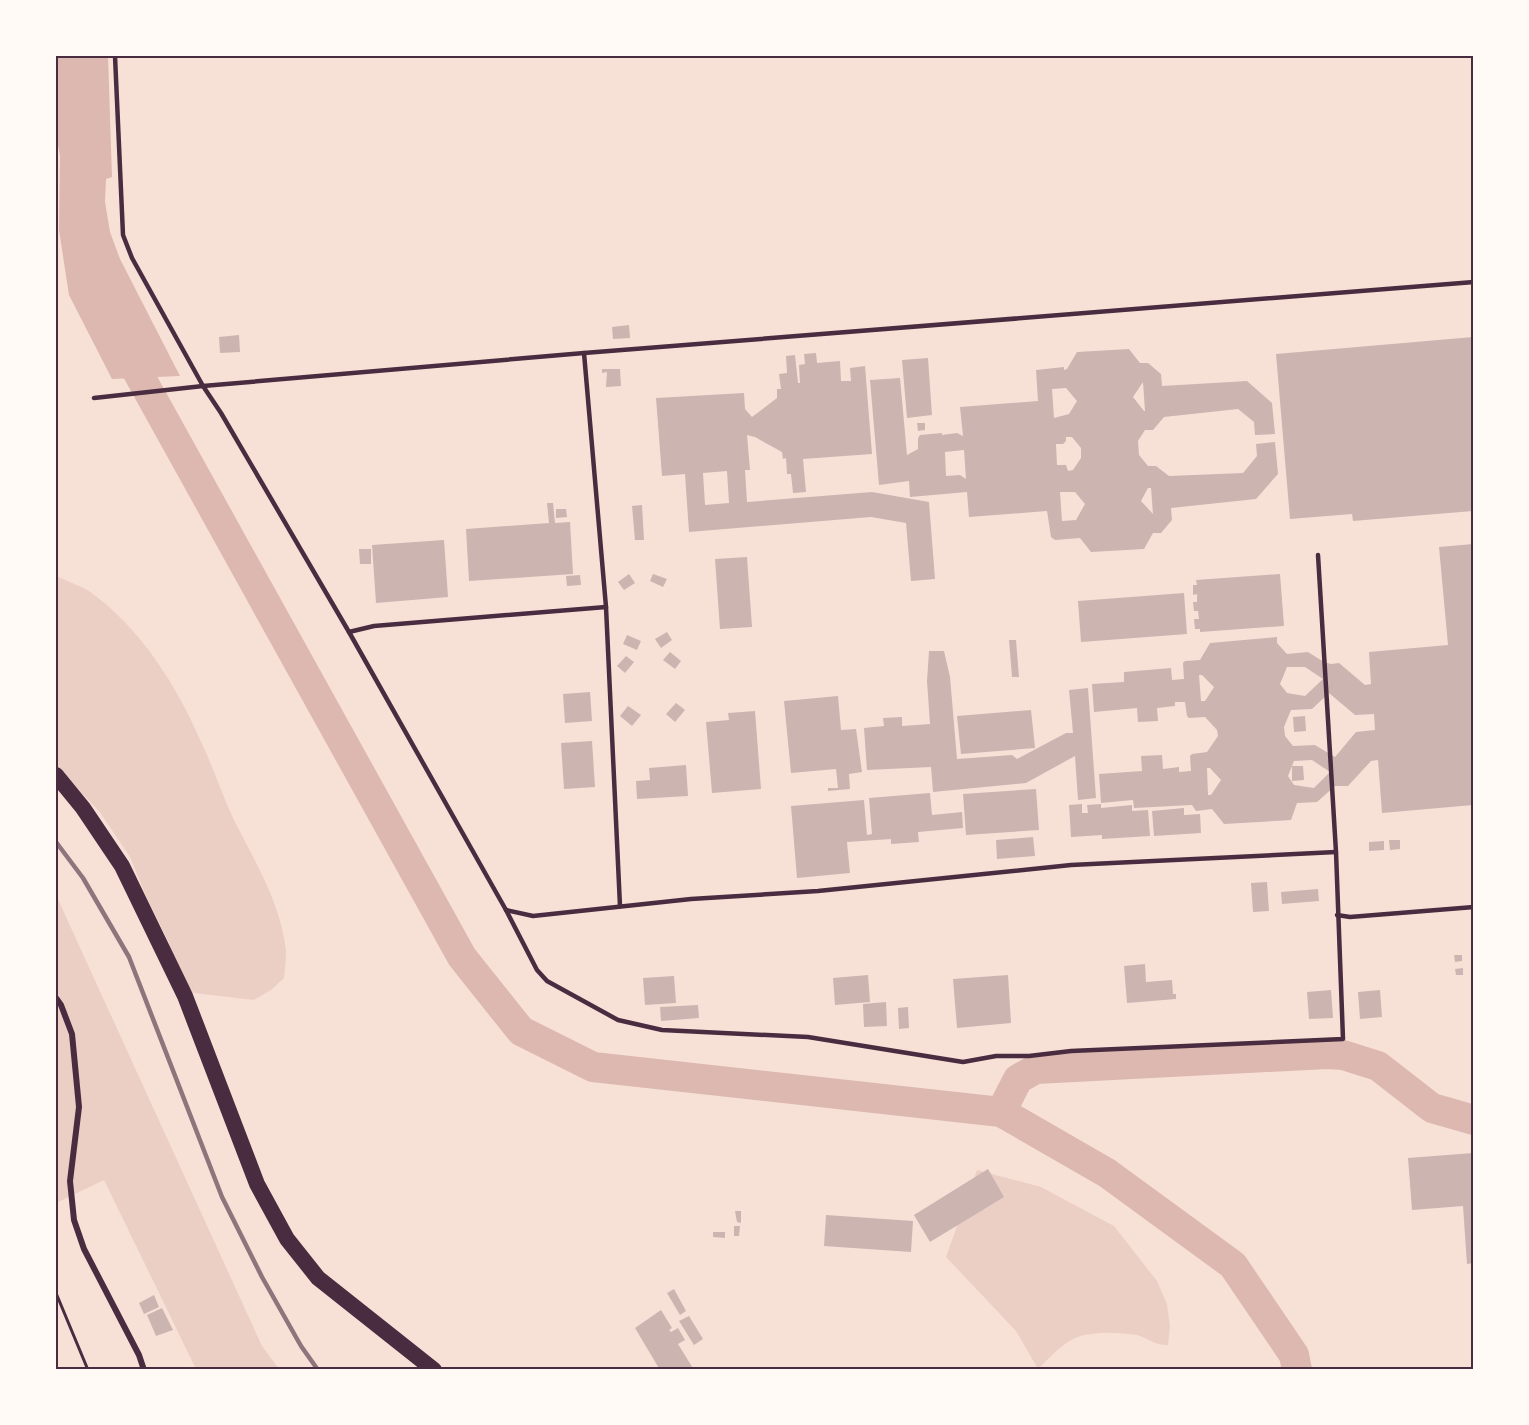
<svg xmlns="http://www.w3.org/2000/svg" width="1529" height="1425" font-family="'Fira Sans Condensed',sans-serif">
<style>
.green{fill:#ebcfc5}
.water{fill:#dcb8b0}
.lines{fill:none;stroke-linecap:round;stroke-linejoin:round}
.river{stroke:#dcb8b0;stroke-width:30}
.building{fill:#ccb4b1;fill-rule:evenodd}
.path{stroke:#4a2c40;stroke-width:3}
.service{stroke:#4a2c40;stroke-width:4.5}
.minor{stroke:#4a2c40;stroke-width:6}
.trunk{stroke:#4a2c40;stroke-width:16}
.rail{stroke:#8f747c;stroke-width:4.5}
.neatline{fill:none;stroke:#4a2c40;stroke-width:2}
</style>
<rect width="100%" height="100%" fill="#f7e1d7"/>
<g class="green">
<path d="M56 576C66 581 79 585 89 591 141 628 177 686 202 744 214 769 222 795 234 820 255 862 281 903 286 951 286 960 285 970 284 978L271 990 254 1000 194 993 176 973 169 943 146 896 130 857 99 811 76 787 56 770Z"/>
<polygon points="56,895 262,1346 279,1369 196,1369 104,1180 56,1203"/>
<path d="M977 1170 1041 1187 1114 1226 1157 1281 1167 1304 1170 1326 1168 1345C1156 1346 1148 1338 1137 1335 1120 1332 1091 1331 1075 1338 1061 1345 1049 1358 1038 1369L1016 1331 946 1257Z"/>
</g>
<polygon class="water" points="56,56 108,56 112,177 106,179 105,202 110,232 120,259 180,376 112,379 69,295 59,230 60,156 56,133"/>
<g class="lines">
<g class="river">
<polyline points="132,362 462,957 521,1031 593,1067 1001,1112 1107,1173 1233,1265 1294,1355 1297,1370"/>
<polyline points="1001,1112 1018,1079 1036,1069 1327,1054 1343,1055 1378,1066 1432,1108 1474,1120"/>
</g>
</g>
<g class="building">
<polygon points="629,325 630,338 613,339 612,327"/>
<polygon points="239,335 240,352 220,353 219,337"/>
<polygon points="1473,337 1473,511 1353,521 1352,514 1290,519 1276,354"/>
<path d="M1129 349 1140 363H1148L1161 374 1162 386 1247 381 1272 403 1275 434 1255 435 1254 422 1238 409 1164 417 1153 430H1145L1138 441 1139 455 1148 466H1156L1169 476 1243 473 1257 456 1256 444 1275 442 1278 474 1256 499 1171 508 1172 520 1161 533H1153L1144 549 1091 552 1080 538 1055 540 1051 537 1047 511 969 517 967 492 910 497 909 481 879 485 870 380 900 378 907 455 918 449V438L920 435 942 433V435L957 433 963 436 960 407 1038 401 1036 370 1064 367V370L1067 369 1077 352ZM1143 382 1145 411H1144L1133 397ZM1066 388 1077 401 1069 414 1054 418 1052 389ZM1066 437H1072L1081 448V458L1073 470 1068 471 1066 465H1057L1056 444H1063L1066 441ZM964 450 966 479 960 475 946 476 945 452ZM1148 488H1151L1153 514 1141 501ZM1060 492H1075L1085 504 1076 520 1062 521Z"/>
<path d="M816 353 817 363 840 361 841 381H851L850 368 865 366 872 454 803 459 806 492 793 493 791 474H787L786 458 783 459 782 452 755 437 747 435 750 470H745L747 502 872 492 929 502 935 579 911 581 906 523 871 517 689 532 685 474 662 476 656 398 744 393 745 409 752 417 777 398V389H781L779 374 787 373 786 356 795 355 798 383H800L799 365 805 364 804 354ZM727 471 729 503 705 505 703 473Z"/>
<polygon points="928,358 932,415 907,418 902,360"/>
<polygon points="602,369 620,369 621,386 606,387 607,372 602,373"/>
<polygon points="917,423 925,423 925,430 918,431"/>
<polygon points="547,503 553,503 555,523 570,522 573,574 469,581 466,529 549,523"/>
<polygon points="642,505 644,540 635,540 632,506"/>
<polygon points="556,509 566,509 567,517 556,518"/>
<polygon points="444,540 448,597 376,603 372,545"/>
<path d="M1473 544V805L1382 813 1378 760 1371 761 1348 786H1335L1317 802 1297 803 1291 820 1224 824 1212 809 1196 811 1192 805 1134 808 1133 800 1101 803 1099 774 1142 771 1141 756 1162 755 1163 769 1179 767V772L1191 771 1190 756 1192 754 1207 752 1218 736 1217 730 1205 717 1189 718 1187 716 1185 702H1175V706L1157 708 1158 721 1138 722 1137 708 1094 712 1092 684 1124 682V672L1171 668 1172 680 1184 679 1183 663 1185 661 1200 660 1210 643 1277 637V643L1287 654 1308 652 1324 662 1331 664 1339 663 1365 685 1371 684 1369 652 1448 645 1439 547ZM1287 667H1305L1323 679 1305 696 1287 693 1280 684ZM1199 675H1202L1214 687 1205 701H1201ZM1329 693 1355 715 1374 714 1375 730 1356 732 1335 757 1315 745 1293 746 1285 736 1284 727 1291 710 1312 709ZM1312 760 1330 772 1314 788 1294 785 1288 776 1294 761ZM1207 768H1210L1221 780 1211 795H1208Z"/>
<polygon points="359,549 371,549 371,564 360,564"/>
<polygon points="747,557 752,627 720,629 715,559"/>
<polygon points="629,574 635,583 624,590 618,582"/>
<polygon points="653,574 667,579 663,587 650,581"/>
<polygon points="1280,574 1284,626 1200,632 1200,629 1195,629 1194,619 1199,619 1198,611 1194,611 1193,602 1197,602 1197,594 1193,595 1193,585 1197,585 1196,580"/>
<polygon points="580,575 581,585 567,586 566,576"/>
<polygon points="1184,593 1187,634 1081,642 1078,601"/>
<polygon points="667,632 672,640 661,648 655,639"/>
<polygon points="627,635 641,641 637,650 623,644"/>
<polygon points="1009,640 1016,640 1019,677 1012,677"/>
<polygon points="929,651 944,651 950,677 957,759 1012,755 1017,759 1066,733 1073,733 1069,690 1088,688 1096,798 1078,800 1075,756 1026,783 933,792 931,767 867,770 864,728 884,726 883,718 902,717 902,726 930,724 927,681"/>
<polygon points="670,652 681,661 675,669 663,660"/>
<polygon points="626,656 634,662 625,673 617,666"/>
<polygon points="590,692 592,721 565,723 563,694"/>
<polygon points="838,696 841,730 856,729 862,772 849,774 850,789 828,791 828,788 838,788 836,769 791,773 784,701"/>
<polygon points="676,703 685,710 675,722 666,714"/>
<polygon points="628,706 641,715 632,726 620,716"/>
<polygon points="1031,710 1035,748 961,754 957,716"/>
<polygon points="755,711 761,789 712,793 706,722 729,720 728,713"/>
<polygon points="1305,716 1306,731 1294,732 1293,717"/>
<polygon points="592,741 595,787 564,789 561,743"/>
<polygon points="686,765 688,796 637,799 636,781 650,780 649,768"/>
<polygon points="1292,766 1303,766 1304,780 1292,781"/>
<polygon points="1036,789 1039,830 966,835 963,794"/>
<polygon points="930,793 932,815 962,812 963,828 918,832 919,842 891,844 891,839 847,842 850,873 797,878 791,806 864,800 867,835 872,834 869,798"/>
<polygon points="1082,804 1082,813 1088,813 1087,805 1101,804 1101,808 1132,805 1132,811 1148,810 1150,836 1102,839 1102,835 1071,837 1069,805"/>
<polygon points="1184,808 1184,815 1200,814 1201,833 1154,836 1152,811"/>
<polygon points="1033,837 1035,856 997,859 996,840"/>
<polygon points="1389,840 1400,840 1400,849 1390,850"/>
<polygon points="1384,841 1384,850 1369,851 1369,842"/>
<polygon points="1267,882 1269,911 1253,912 1251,883"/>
<polygon points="1318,889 1319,901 1282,904 1281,892"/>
<polygon points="1454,955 1462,955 1462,961 1455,962"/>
<polygon points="1145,964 1146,982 1172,980 1173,994 1176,994 1176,999 1127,1003 1124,966"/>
<polygon points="1463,968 1463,975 1456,975 1455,969"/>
<polygon points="868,975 870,1002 835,1005 833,978"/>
<polygon points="1008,975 1011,1023 957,1028 953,979"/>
<polygon points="674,976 676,1003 645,1005 643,978"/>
<polygon points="1331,990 1333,1018 1309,1019 1307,992"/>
<polygon points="1380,990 1382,1017 1360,1019 1358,992"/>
<polygon points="886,1002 887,1026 864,1027 863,1004"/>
<polygon points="698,1005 699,1018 661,1021 660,1007"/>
<polygon points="908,1007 909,1028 899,1029 898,1008"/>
<polygon points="1473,1153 1473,1263 1467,1264 1463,1206 1412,1210 1408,1158"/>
<polygon points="988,1169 1004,1197 930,1242 914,1215"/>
<polygon points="735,1211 741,1211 741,1223 737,1222"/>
<polygon points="826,1215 913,1221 911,1252 824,1246"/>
<polygon points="734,1226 740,1226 739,1236 734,1236"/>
<polygon points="713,1232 725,1232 725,1238 713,1237"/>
<polygon points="674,1289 686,1311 680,1315 667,1293"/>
<polygon points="154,1295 159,1307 144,1314 139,1303"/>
<polygon points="162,1308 173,1330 156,1336 147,1315"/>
<polygon points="661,1310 672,1328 669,1330 671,1332 678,1328 685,1340 678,1344 694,1370 660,1370 635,1328"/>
<polygon points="689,1316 703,1339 694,1345 679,1321"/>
</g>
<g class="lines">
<polyline class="path" points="56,1293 88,1370"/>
<g class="service">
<polyline points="115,56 123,235 132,258 203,386 221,413 349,632 506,910 537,970 547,981 618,1020 662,1030 808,1037 963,1062 996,1056 1029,1056 1071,1051 1343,1039 1336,852 1318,555"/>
<polyline points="584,353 606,607 620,906"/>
<polyline points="94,398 203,386 584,353 1474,282"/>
<polyline points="349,632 374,626 606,607"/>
<polyline points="506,910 533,916 691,899 818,891 1071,865 1336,852"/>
<polyline points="1337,915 1350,917 1474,907"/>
</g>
<polyline class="minor" points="56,998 61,1005 72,1034 79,1107 70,1181 74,1220 84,1249 139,1355 144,1370"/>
<polyline class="trunk" points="56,775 83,808 122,866 185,996 257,1184 287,1239 318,1278 434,1370"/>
<polyline class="rail" points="56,842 83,878 129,957 222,1197 262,1277 301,1346 318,1370"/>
</g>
<rect width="1529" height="1425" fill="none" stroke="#fffaf5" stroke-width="114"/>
<rect x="57" y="57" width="1415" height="1311" class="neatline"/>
</svg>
